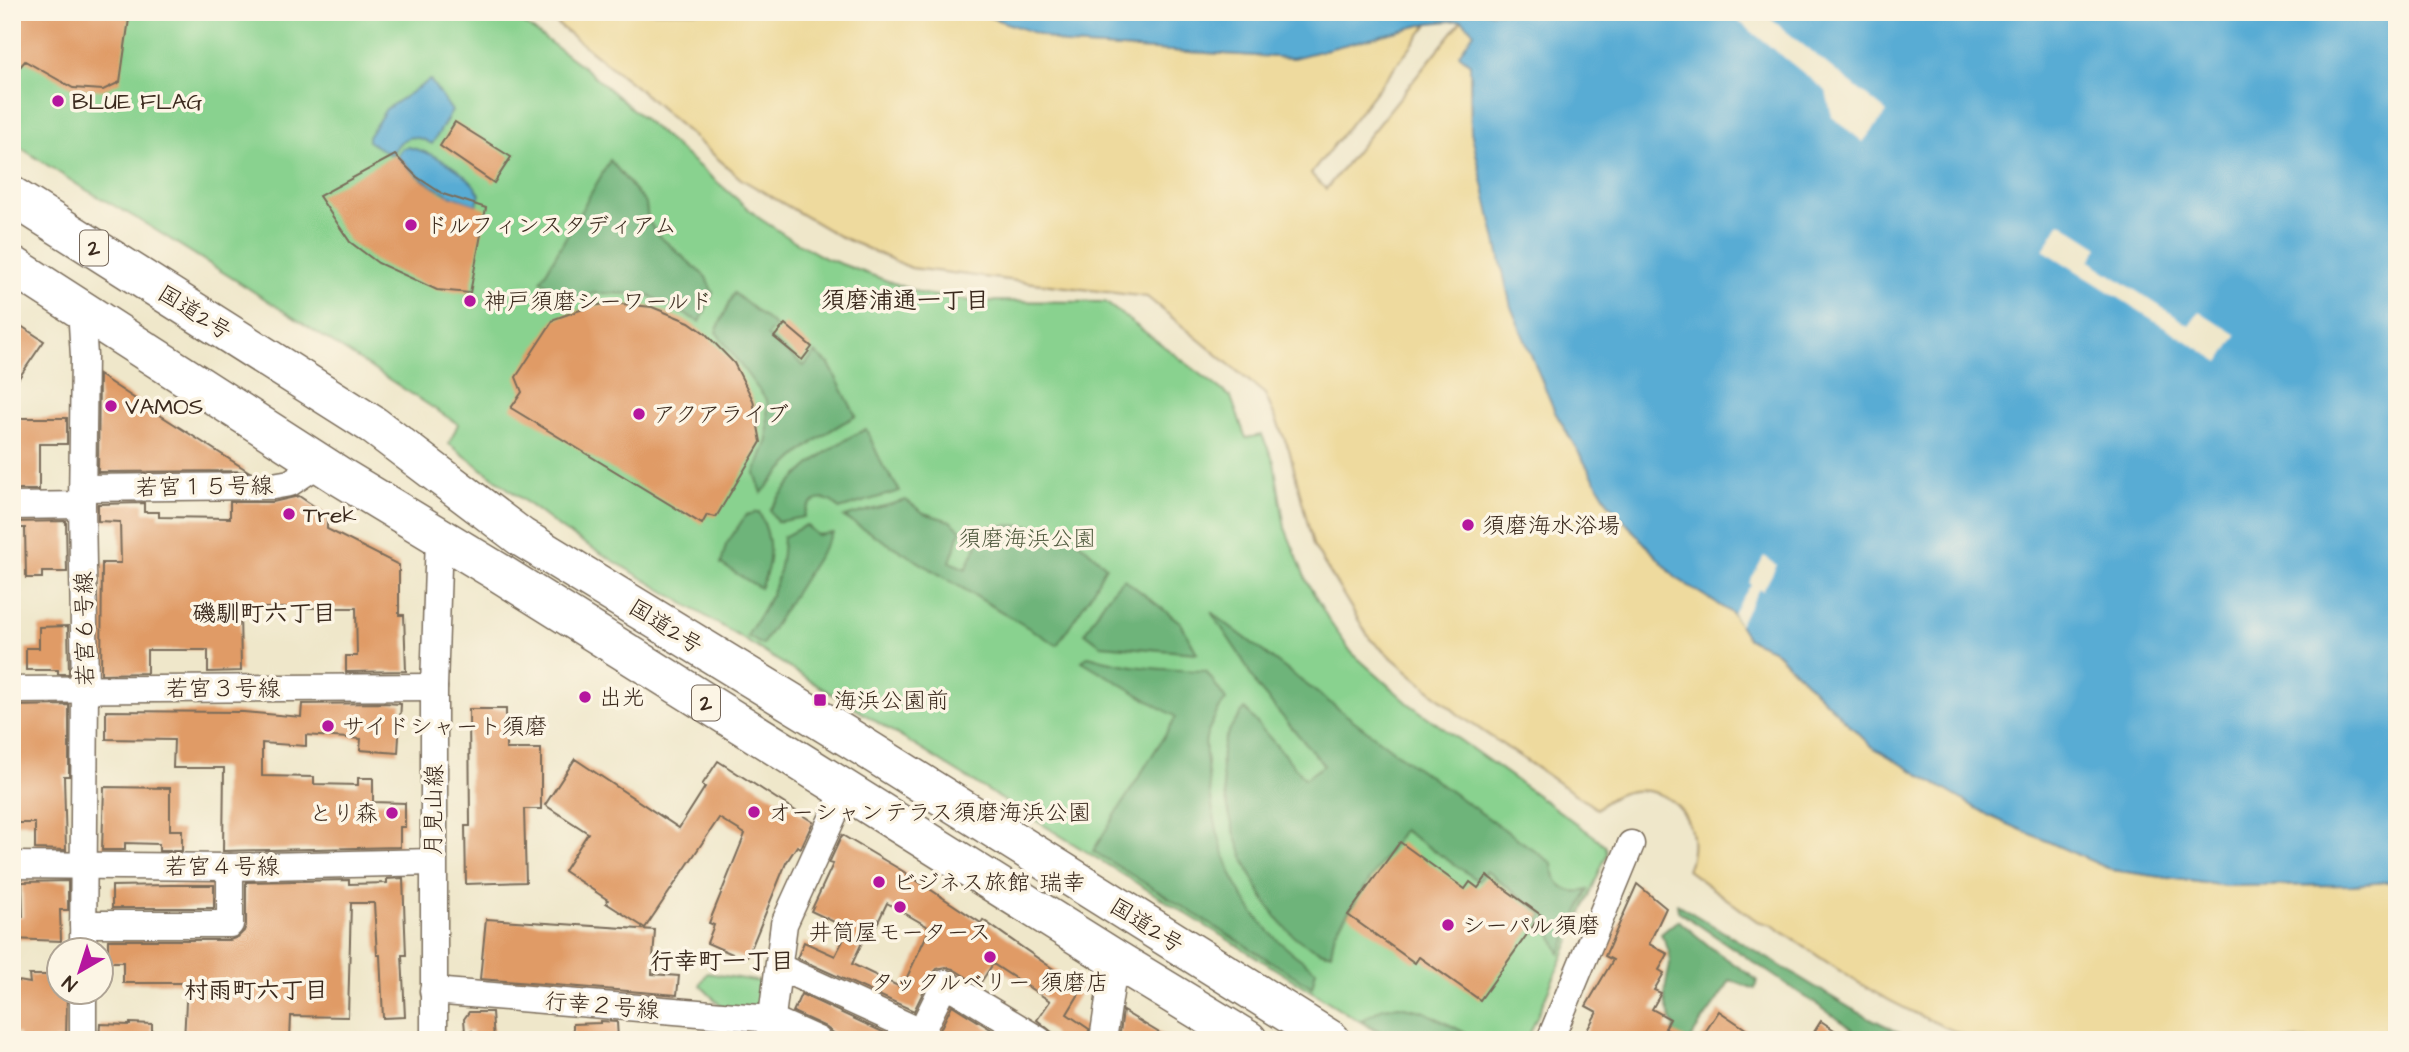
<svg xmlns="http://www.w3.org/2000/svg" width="2409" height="1052" font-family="'Architects Daughter','Klee One',sans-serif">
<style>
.green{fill:#89d28f;stroke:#627e56;stroke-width:2}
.forest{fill:#6eb47a;stroke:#546f4c;stroke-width:2}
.sand{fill:#eeda9e;stroke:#94825e;stroke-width:2}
.water{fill:#59acd4;stroke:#4a6b79;stroke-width:2}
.pier{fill:#efe7ca}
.building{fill:#e09b66;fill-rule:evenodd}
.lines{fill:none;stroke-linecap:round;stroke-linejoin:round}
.minor-casing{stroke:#7a6c5a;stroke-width:29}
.highway-casing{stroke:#7a6c5a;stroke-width:41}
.minor{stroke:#fff;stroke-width:26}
.highway{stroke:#fff;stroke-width:38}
.poi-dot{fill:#b5179e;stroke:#fcf5e5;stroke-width:2.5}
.labels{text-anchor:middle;stroke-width:7;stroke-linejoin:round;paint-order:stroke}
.shield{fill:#fcf5e5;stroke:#75675a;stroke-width:2}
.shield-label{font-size:21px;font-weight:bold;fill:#3b2a1e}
.poi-label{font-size:23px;fill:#3b2a1e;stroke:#fcf5e5;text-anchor:start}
.street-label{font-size:23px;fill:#3b2a1e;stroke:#fcf5e5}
.park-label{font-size:23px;fill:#525c40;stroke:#fcf5e5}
.neighbourhood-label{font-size:24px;font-weight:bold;fill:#3b2a1e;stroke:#fcf5e5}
</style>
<rect width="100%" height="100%" fill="#fcf5e5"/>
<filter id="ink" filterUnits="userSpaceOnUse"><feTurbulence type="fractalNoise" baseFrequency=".0143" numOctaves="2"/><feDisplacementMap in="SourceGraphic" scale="14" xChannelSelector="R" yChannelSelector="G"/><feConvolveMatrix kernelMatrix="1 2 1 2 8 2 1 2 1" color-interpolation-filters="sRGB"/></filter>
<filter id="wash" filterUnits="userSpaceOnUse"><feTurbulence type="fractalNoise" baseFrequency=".00686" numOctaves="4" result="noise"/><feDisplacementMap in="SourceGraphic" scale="28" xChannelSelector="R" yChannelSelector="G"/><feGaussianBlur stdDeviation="1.57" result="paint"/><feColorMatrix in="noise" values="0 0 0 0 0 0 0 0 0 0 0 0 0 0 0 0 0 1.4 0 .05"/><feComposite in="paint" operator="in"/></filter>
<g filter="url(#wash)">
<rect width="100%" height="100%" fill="#efe7ca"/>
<g class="green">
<polygon points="12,12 508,12 581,65 759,218 791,239 825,258 923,294 971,301 1105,302 1231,397 1246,438 1262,435 1274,462 1285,528 1307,582 1330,622 1352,653 1408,703 1598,839 1606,847 1607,854 1527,1040 1390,1040 735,634 564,531 449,444 458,424 248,288 138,219 81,187 12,142"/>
<polygon points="707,973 768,983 765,1001 752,1011 723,1008 700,985"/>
</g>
<g class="forest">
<polygon points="610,160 646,204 648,220 657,234 706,277 713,293 700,322 646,294 594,293 578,299 571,299 541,281"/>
<path d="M734 293 775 326 767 336 804 366 815 353 829 364 856 416C818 435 788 460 762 493L755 473 768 440 767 401 716 332Z"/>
<path d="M866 429 883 466 900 491 839 509C827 493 808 498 804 517L777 522 770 510C794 473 826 448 866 429Z"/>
<path d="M906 500 924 513 950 521 961 530 950 562 966 569 985 527C1004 524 1051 525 1068 534 1081 542 1094 556 1106 566L1091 594 1057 645 844 517Z"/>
<path d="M759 512C772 537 774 562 760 588L721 564 726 545 746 515Z"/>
<path d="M806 525 817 535 833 533 762 645 747 636C770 600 782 581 783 537Z"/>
<path d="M1124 579 1181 623 1197 653 1101 645 1085 633C1097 613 1107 594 1124 579Z"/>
<path d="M1211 612 1399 755 1552 863C1553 884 1568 896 1588 890L1560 954 1552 935 1539 921 1543 914 1486 871 1479 881 1403 830 1335 932 1331 953C1324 954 1318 950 1311 947 1258 923 1217 806 1222 751 1224 734 1235 722 1245 709L1305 779 1324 765 1258 688 1241 657Z"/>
<path d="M1089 656C1126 668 1167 670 1206 671L1226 700C1217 710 1210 726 1206 738 1204 746 1207 757 1207 765 1211 815 1223 871 1253 912 1270 936 1292 954 1316 970L1312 987 1093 851 1176 717 1082 661Z"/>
<polygon points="1677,904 1852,1009 1912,1039 1865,1040 1850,1027 1678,911"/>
<path d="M1678 920 1714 950 1757 980 1755 989 1730 980C1718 1002 1702 1019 1690 1040H1668L1675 1028C1672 1020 1666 1009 1665 1001 1663 971 1680 966 1661 934Z"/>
<polygon points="1399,1006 1423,1011 1479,1040 1394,1040 1362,1020 1383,1008"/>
</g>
<path class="sand" d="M542 12H975L1069 45 1293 58 1429 23 1311 174 1326 189 1462 20 1475 32 1470 64 1471 131 1488 205 1555 412 1609 504 1675 577 1733 614 1748 639 1772 649 1871 746 1990 816 2112 870 2226 886 2352 885 2397 881V1040H1976C1934 1023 1892 1004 1854 980 1826 962 1799 943 1772 925L1757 921 1687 870C1712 808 1644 764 1597 809L1459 715 1370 639 1313 545 1289 449 1265 394 1147 297 911 268 839 236 741 179 640 90Z"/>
<g class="water">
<polygon points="975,12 2397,12 2397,881 2352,885 2226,886 2112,870 1990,816 1871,746 1773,649 1748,639 1733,614 1675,577 1609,504 1555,412 1511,307 1471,131 1470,64 1459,54 1474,32 1462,20 1429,23 1293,58 1069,45"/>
<path d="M430 80 452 111 432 144C413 133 402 135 392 154H389L368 141V137L386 109Z"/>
<path d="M408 147C434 153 466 170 480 194L477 205C440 193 424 184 397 156L402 149Z"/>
</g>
<g class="pier">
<polygon points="1727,12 1762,12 1887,112 1863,142 1832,117 1826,91"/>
<polygon points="2060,222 2099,247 2090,261 2189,325 2199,311 2237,335 2220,362 2043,250"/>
<polygon points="1764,556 1777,565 1763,591 1759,589 1739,625 1733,614 1751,584 1749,583"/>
</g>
<g id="blocks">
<g class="building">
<polygon points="12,12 130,12 120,82 103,90 73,88 25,61 12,76"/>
<polygon points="455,122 511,157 494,183 440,146"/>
<polygon points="395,155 417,177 443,194 486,208 470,293 437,290 378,263 350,242 319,196"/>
<polygon points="612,303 652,307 689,322 706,334 734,363 753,400 761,442 716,517 707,515 702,524 511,408 522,392 516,377 554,319 592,306"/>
<polygon points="12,320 44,341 12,388"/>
<polygon points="785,324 812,347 802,360 774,337"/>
<polygon points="99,375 152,410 248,471 98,472"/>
<polygon points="17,418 67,418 67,444 39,444 39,490 16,490"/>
<polygon points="299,496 327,515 327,529 399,565 399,615 404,615 406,671 346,672 346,656 357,656 356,608 240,608 241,671 208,672 208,650 147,650 147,673 101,674 102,563 121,563 120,522 98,521 98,504 144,503 144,512 159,512 159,517 230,518 230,502 273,502"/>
<polygon points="66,521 67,572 42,572 42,578 26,578 25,528 12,528 12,522"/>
<polygon points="68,626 69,674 58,674 58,670 26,670 26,648 39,648 39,627"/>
<polygon points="383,703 401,704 398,753 360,750 361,739 306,735 306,746 262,743 262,776 314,777 314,784 358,785 358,778 373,778 373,802 405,803 405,827 400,827 400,847 223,851 224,768 173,768 174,740 106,739 106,711 243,712 301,717 302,704"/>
<polygon points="69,705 69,776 64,776 66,850 35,849 35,823 12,823 12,789 15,789 14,706"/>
<polygon points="469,709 506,709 506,749 541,749 541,809 524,809 526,882 466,884 465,826 470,826"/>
<polygon points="575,759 679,828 705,787 702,785 718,761 813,822 801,848 797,846 786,863 748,956 745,955 744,959 707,943 714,925 709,923 745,834 719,818 645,928 606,903 608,900 564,871 588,833 545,805"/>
<polygon points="104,787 170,788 170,830 182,830 182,851 159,851 159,844 125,843 125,850 102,850"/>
<path d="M842 835 901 870 981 923 983 920 1082 989 1067 1014 1089 1029 1088 1040H1055L1052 1032 1037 1020 1050 1001 993 964 979 985 953 969 946 967 937 969 931 976 914 1011 797 958 804 942 835 956 849 929 811 911 833 864 829 863ZM887 903 930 928 902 988 852 964 865 936 870 939Z"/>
<polygon points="1400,842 1465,889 1470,882 1478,888 1487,876 1541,915 1480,1000 1419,957 1415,963 1348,915"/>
<polygon points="403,878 406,955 402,955 405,1017 383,1018 380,955 377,955 374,903 351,903 348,1017 291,1016 290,1040 184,1040 187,983 123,983 123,962 108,962 108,940 230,940 238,937 244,931 246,925 246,882 349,880 349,884 387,883 387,879"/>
<polygon points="68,881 68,910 60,910 61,941 12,939 12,917 23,917 22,882"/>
<polygon points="1637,884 1666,908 1649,944 1668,954 1659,970 1664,973 1654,990 1661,993 1652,1009 1670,1019 1665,1028 1688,1040 1596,1040 1585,1034 1597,1012 1586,1006 1613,960 1605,956"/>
<polygon points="170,885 214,885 214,908 112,908 112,886"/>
<polygon points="486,919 655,930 652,974 679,976 677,995 480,979"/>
<polygon points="29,975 60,975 60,992 67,992 66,1040 18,1040 19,1034 12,1033 12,980 30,983"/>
<polygon points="801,994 900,1040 849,1040 835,1034 824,1026 793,1012"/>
<polygon points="952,1005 1008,1040 935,1040"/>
<polygon points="1123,1011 1171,1040 1119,1040"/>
<polygon points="1719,1011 1762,1040 1700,1040"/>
<polygon points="469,1012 492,1012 494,1040 472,1040 472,1031 465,1032 464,1019"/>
<polygon points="600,1021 617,1022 618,1040 573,1040 573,1024 600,1023"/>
<polygon points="1821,1021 1849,1040 1809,1040"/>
<polygon points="130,1023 152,1024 152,1040 99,1040 100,1024 130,1025"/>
</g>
</g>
</g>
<g filter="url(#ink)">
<use href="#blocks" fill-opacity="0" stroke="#7a6c5a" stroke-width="2"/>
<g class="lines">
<g class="minor-casing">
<g id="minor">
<polyline points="81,308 84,356 82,505 85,689 83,950"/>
<polyline points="83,488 273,486 290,483 320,463"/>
<polyline points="12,506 82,505"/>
<polyline points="12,690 434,687"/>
<polyline points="12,865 230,867 433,862"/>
<polyline points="83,924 230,924 230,867"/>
<polyline points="779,967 921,1032 945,983 1039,1040"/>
<polyline points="433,991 771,1019 818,1040"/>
<polyline points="83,992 83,1040"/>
<polyline points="434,1040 434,687 439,537"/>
<polyline points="769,1040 784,924 845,790"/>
<polyline points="1103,1040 1115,959"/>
<polyline points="1550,1040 1631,844"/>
</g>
</g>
<g class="highway-casing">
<g id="highway">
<polyline points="12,196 373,425 521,537 851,739 1331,1040"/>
<polyline points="12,265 341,477 498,572 1115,959 1248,1040"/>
</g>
</g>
<use href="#minor" class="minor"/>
<use href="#highway" class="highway"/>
</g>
</g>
<g class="poi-dot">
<circle cx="58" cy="101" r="7"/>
<circle cx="411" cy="225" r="7"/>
<circle cx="470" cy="301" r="7"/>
<circle cx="111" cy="406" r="7"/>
<circle cx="639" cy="414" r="7"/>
<circle cx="289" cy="514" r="7"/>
<circle cx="1468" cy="525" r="7"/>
<circle cx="585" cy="697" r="7"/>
<rect x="813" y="693" width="14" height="14" rx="3.5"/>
<circle cx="328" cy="726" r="7"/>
<circle cx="754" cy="812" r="7"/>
<circle cx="392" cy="813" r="7"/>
<circle cx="879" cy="882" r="7"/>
<circle cx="900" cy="907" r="7"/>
<circle cx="1448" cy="925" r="7"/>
<circle cx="990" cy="957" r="7"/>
</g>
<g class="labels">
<g class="shield">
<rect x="80" y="230.5" width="28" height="35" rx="5"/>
<rect x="692" y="685.5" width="28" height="35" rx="5"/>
</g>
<g class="shield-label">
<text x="94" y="255">2</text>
<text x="706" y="710">2</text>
</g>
<g class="poi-label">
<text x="72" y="109">BLUE FLAG</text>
<text x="425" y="233">ドルフィンスタディアム</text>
<text x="484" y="309">神戸須磨シーワールド</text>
<text x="125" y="414">VAMOS</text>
<text x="653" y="422">アクアライブ</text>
<text x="303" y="522">Trek</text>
<text x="1482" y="533">須磨海水浴場</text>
<text x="599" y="705">出光</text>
<text x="834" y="708">海浜公園前</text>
<text x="342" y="734">サイドシャート須磨</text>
<text x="768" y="820">オーシャンテラス須磨海浜公園</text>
<text x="378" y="821" text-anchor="end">とり森</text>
<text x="893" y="890">ビジネス旅館 瑞幸</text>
<text x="1462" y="933">シーパル須磨</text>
<text x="900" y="940" text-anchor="middle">井筒屋モータース</text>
<text x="990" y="990" text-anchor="middle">タックルベリー 須磨店</text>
</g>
<g class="street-label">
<text transform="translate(195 312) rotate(32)" y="8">国道2号</text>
<text transform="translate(204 486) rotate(-1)" y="8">若宮１５号線</text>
<text transform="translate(666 626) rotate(32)" y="8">国道2号</text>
<text transform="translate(84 629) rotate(-91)" y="8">若宮６号線</text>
<text x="223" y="696">若宮３号線</text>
<text transform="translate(433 810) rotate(-89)" y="8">月見山線</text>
<text x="222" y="874">若宮４号線</text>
<text transform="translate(1147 925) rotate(32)" y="8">国道2号</text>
<text transform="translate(602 1005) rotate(5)" y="8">行幸２号線</text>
</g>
<g class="park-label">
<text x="1027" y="546">須磨海浜公園</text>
</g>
<g class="neighbourhood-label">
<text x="905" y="308">須磨浦通一丁目</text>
<text x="264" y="621">磯馴町六丁目</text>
<text x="722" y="969">行幸町一丁目</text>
<text x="256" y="998">村雨町六丁目</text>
</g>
</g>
<rect width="2409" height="1052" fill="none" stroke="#fcf5e5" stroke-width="42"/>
<g transform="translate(80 971) rotate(219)"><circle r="33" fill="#fcf5e5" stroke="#afa495" stroke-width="2"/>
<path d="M0-5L12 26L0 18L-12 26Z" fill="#b5179e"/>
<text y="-10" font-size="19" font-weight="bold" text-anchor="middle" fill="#3b2a1e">N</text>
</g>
</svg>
